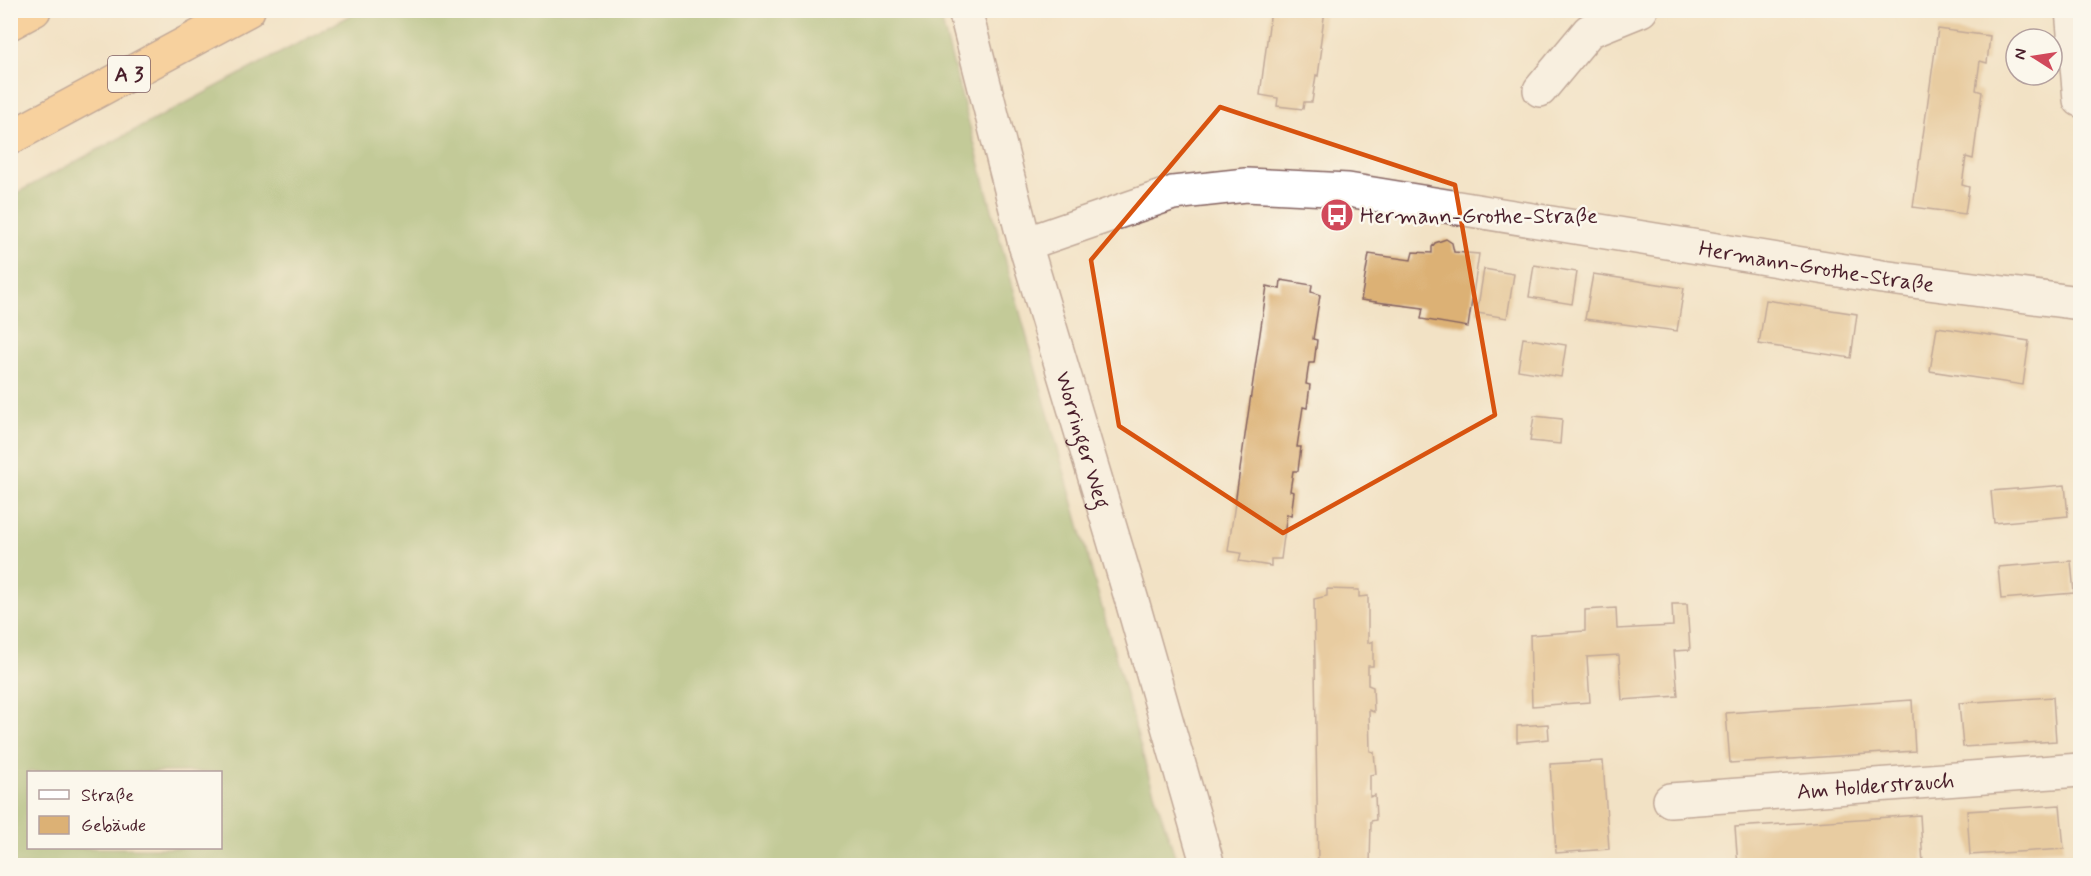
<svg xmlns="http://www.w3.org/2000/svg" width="2091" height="876" font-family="Mynerve,sans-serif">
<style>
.forest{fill:#8aae63;stroke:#6a6647;stroke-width:1.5;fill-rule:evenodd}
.building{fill:#dcb175}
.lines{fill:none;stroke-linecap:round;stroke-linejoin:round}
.minor-casing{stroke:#856361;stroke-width:36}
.highway-casing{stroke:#856361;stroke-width:36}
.minor{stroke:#fff;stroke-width:33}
.highway{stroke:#fdbc70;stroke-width:33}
.marked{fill:none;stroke:#d8530f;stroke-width:4.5;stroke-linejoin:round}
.labels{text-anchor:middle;stroke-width:5;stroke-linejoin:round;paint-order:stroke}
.shield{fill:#fbf7ec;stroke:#7f6065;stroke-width:1.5}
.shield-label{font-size:21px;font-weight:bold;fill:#4a1f2b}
.poi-label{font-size:22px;fill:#4a1f2b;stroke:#fbf7ec;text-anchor:start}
.street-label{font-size:22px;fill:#4a1f2b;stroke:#fbf7ec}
</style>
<rect width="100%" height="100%" fill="#fbf7ec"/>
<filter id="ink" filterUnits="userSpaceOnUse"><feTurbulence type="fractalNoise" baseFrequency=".0167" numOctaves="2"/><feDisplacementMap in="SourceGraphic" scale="12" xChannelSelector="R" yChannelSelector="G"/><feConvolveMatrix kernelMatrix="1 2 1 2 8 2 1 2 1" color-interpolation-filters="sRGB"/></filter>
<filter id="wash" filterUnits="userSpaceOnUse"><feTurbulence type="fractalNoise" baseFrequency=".008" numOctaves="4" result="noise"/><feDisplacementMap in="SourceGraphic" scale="24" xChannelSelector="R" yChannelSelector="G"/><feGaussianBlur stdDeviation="1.35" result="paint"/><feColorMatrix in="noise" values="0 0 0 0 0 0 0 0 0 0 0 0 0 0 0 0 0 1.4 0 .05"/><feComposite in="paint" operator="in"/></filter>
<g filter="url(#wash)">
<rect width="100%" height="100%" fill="#f2e2c5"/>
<path class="forest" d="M359 11H939L1003 251 1149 777 1178 865H11V196ZM28 772H220V848H28Z"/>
<g id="blocks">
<g class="building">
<polygon points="1271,10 1325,10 1320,47 1322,47 1318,76 1316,75 1312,102 1304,102 1303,109 1277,106 1278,98 1260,95"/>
<polygon points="1938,29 1990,36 1987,63 1980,61 1976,90 1982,92 1973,159 1966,157 1962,185 1969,187 1965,214 1913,207"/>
<polygon points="1446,239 1452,243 1454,252 1479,254 1468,327 1421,319 1423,308 1361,300 1369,254 1411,260 1413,252 1432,253 1432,247 1435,243"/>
<polygon points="1534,265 1577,272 1572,304 1529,297"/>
<polygon points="1484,269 1514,274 1507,318 1477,313"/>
<polygon points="1593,274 1684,288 1677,331 1585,319"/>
<polygon points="1281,280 1312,285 1311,292 1320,295 1313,339 1317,340 1314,363 1309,363 1306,384 1310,385 1307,408 1303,407 1297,447 1301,447 1298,471 1293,471 1290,491 1294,492 1291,516 1287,514 1281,559 1271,559 1271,566 1239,561 1241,553 1228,551 1267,286 1280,289"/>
<polygon points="1766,300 1857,314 1851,358 1759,344"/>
<polygon points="1937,327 2029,341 2023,385 1930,371"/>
<polygon points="1523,338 1566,345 1561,377 1518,370"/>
<polygon points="1534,416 1562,419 1560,444 1530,441"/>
<polygon points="2065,485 2068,516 1994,523 1991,491"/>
<polygon points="2071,561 2074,593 2001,599 1998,567"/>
<polygon points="1327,589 1359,590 1359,597 1368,596 1368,643 1373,641 1373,666 1368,666 1368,685 1373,687 1374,712 1369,710 1370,751 1374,752 1376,774 1370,775 1370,797 1375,795 1376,820 1371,821 1370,866 1318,866 1314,599 1327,596"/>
<polygon points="1672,604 1687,604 1690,650 1674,651 1678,696 1622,700 1619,655 1587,657 1590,702 1532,706 1530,635 1585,631 1585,610 1616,608 1617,629 1673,626"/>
<polygon points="2053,697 2056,741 1963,747 1959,703"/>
<polygon points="1912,700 1915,751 1730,763 1726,713"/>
<polygon points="1548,724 1549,739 1517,742 1517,726"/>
<polygon points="1603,761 1609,849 1556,853 1550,764"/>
<polygon points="2060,805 2064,849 1970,855 1967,811"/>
<polygon points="1920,815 1923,865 1738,866 1735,827"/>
</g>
</g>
</g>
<g filter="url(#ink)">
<use href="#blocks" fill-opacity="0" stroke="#856361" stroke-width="1.5"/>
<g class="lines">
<g class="minor-casing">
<g id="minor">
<path id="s1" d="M965 10 1025 244 1132 601 1208 866"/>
<polyline points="2072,10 2080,100"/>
<polyline points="1540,90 1589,31 1641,10"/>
<path id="s2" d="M1025 244 1173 193 1246 185 1348 190 1882 277 2080 303"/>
<path id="s3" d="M1670 800 2080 770"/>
</g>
</g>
<g class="highway-casing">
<g id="highway">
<polyline points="10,23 34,10"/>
<polyline points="10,138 248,10"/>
</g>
</g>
<use href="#minor" class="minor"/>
<use href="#highway" class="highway"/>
</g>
</g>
<path d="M0 0H2091V876H0ZM1220 107 1455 185 1495 415 1283 533 1119 426 1091 260Z" fill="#f2e2c5" fill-opacity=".55" fill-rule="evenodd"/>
<path class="marked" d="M1220 107 1455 185 1495 415 1283 533 1119 426 1091 260Z"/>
<defs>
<g id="bus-disc" transform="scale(1.725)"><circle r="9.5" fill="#d1495b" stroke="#fbf7ec"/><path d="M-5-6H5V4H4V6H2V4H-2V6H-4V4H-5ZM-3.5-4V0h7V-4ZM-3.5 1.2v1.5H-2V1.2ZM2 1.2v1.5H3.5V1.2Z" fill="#fff"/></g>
</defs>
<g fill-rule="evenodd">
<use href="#bus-disc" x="1337" y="215"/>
</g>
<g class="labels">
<rect class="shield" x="108" y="56" width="42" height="36" rx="4.5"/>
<g class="shield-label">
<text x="129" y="81">A 3</text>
</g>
<g class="poi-label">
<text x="1360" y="223">Hermann-Grothe-Straße</text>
</g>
<g class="street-label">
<text dy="8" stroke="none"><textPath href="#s2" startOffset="807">Hermann-Grothe-Straße</textPath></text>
<text dy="8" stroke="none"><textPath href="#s1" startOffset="446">Worringer Weg</textPath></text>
<text dy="8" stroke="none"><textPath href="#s3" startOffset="206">Am Holderstrauch</textPath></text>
</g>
</g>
<rect width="2091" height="876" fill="none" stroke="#fbf7ec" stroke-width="36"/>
<rect x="27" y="771" width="195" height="78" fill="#fbf7ec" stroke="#b4a19f" stroke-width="1.5"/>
<rect x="39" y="790" width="30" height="9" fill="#ffffff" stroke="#b4a19f" stroke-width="1.5"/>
<text x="81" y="801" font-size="18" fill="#4a1f2b">Straße</text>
<rect x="39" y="816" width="30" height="18" fill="#dcb175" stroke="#b4a19f" stroke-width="1.5"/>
<text x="81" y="831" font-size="18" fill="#4a1f2b">Gebäude</text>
<g transform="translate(2034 57) rotate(282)"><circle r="28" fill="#fbf7ec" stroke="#b4a19f" stroke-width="1.5"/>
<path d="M0-4.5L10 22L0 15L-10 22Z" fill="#d1495b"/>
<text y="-9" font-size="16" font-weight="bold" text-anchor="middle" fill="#4a1f2b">N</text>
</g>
</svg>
